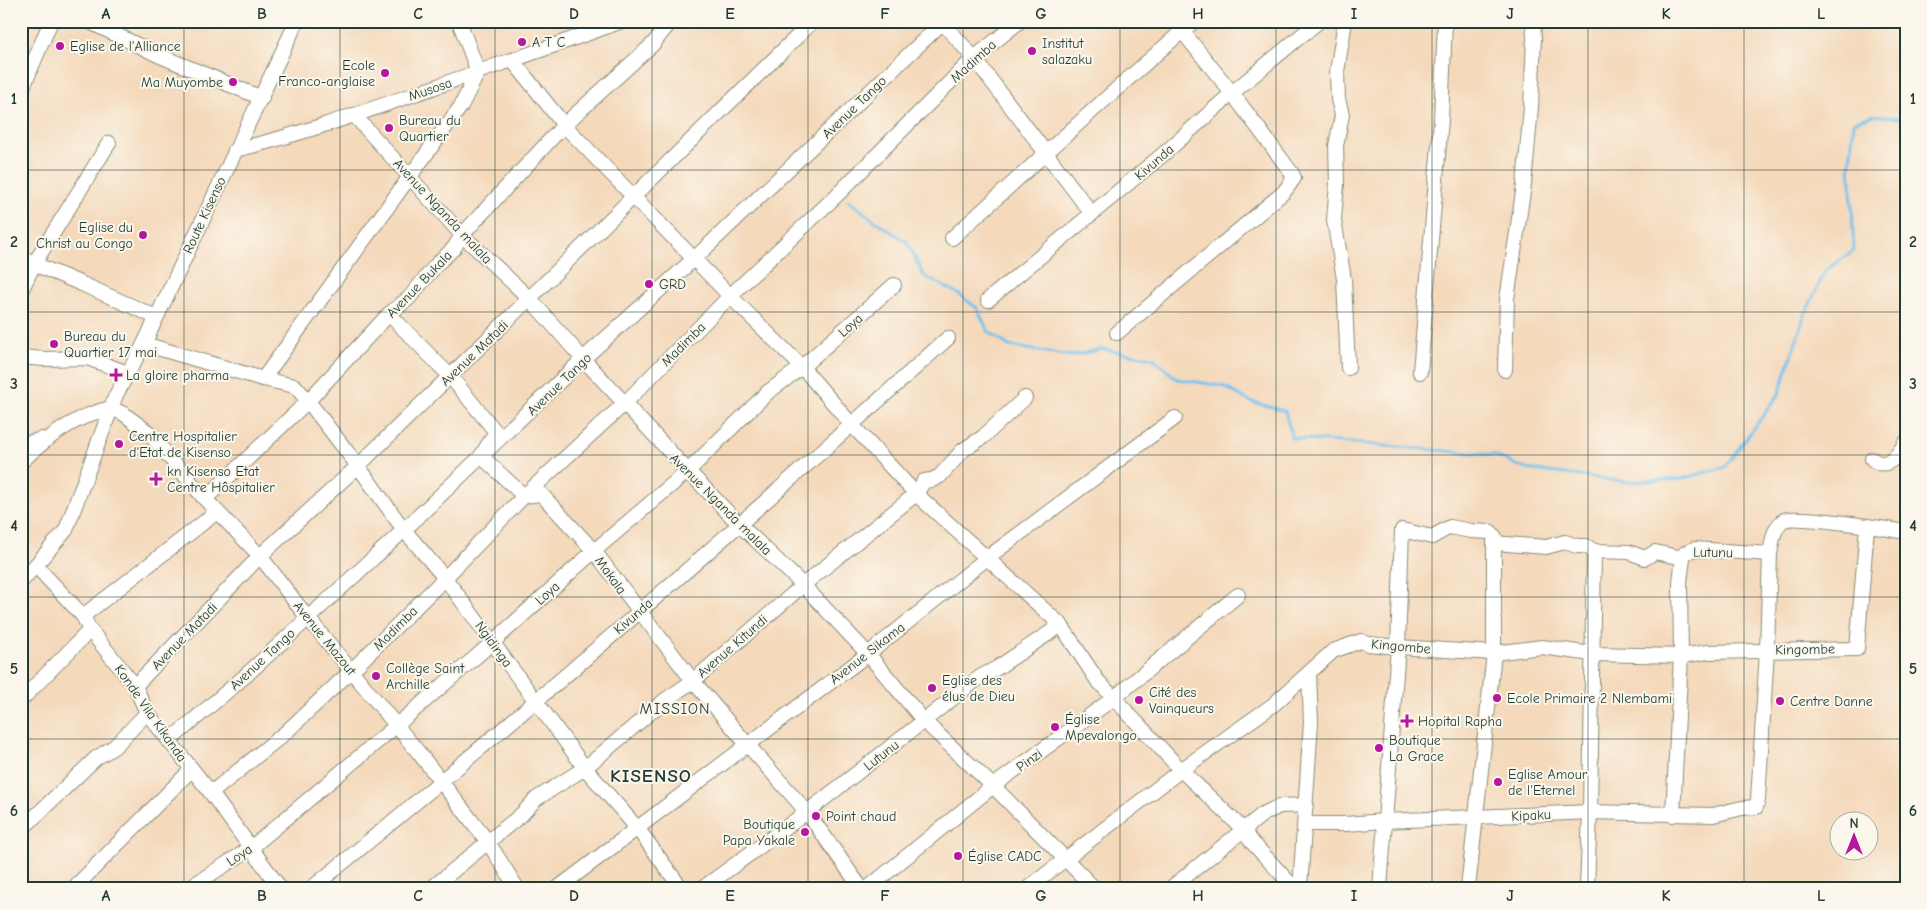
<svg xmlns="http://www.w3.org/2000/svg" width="1927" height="909" font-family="'Comic Neue',sans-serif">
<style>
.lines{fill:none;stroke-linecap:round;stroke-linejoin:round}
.stream{stroke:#73c1ee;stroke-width:3}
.minor-casing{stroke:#8a8b78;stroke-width:16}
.minor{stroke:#fff;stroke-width:14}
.grid{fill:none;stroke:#1f3d34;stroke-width:1;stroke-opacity:0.55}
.poi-dot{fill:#b5179e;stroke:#fbf7ec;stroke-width:2}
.labels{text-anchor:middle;stroke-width:4;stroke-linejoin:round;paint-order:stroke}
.poi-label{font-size:14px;fill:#1f3d34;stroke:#fbf7ec;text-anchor:start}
.street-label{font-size:14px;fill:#1f3d34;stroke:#fbf7ec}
.quarter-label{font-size:16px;letter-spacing:1px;fill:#1f3d34;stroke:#fbf7ec}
.district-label{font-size:19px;font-weight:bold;letter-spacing:1px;fill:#1f3d34;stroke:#fbf7ec}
.neatline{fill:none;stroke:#1f3d34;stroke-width:2}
.grid-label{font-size:16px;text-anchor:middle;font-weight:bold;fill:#1f3d34}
</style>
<rect width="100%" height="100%" fill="#fbf7ec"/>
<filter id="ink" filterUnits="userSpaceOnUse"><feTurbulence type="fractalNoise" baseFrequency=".02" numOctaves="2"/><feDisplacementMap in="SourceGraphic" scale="10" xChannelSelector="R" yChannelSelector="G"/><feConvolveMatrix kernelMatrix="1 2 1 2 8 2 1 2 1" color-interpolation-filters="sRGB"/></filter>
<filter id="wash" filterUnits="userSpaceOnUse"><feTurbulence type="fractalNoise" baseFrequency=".0096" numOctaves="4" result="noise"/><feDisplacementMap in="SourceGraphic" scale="20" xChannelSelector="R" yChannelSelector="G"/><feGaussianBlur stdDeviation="1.12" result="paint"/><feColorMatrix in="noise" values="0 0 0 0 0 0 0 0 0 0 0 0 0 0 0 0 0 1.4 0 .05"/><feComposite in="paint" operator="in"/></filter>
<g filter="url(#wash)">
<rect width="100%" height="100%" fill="#f4d9bb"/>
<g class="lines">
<polyline class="stream" points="848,200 875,221 907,242 924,276 957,293 977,308 988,331 1009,346 1072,356 1102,349 1153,358 1177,379 1223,386 1249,401 1285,411 1292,438 1494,455 1526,469 1628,482 1681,479 1725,467 1779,394 1804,317 1825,271 1854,250 1850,164 1854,122 1874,115 1906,119"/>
</g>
</g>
<g filter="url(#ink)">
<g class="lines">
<g class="minor-casing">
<g id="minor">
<polyline points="88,21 158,55 262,98"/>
<polyline points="941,21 974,58 1092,214"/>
<polyline points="1345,21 1337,72 1338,99 1342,115 1336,146 1337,183 1334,220 1344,279 1348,368"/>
<polyline points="513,61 564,125 730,296 802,367 852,425 916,494 1061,625 1097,680 1181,770 1244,830 1251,841 1294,888"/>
<polyline points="21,92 51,21"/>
<polyline points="354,115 462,235 530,299 583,359 688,471 740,525 803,585 868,654 924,721 993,786 1094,888"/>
<path d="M235 150C304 134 369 110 435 87 497 65 560 44 622 21"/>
<path d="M952 238C1033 166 1112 91 1194 21"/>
<polyline points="21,256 34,264 82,284 156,317"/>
<polyline points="21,291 34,264 109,143"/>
<polyline points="988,300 1167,151 1232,93 1319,21"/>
<polyline points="389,314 450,376 496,432 481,456 524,496 541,494 594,551 693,681 747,744 807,812 861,888"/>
<polyline points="1117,333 1284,192 1294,178 1291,172 1232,93 1174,21"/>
<polyline points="144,344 263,379 295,386 308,401 358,466 404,530 445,578 585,768 638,829 681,888"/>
<polyline points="21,357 44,359 87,358 128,373"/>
<polyline points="1505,370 1507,299 1524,185 1531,107 1534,38 1533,21"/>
<polyline points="1420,372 1441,120 1445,21"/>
<polyline points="263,379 461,106 478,72 459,21"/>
<polyline points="111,408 124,414 148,432 205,499 260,556 307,617 419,753 488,842 517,888"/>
<polyline points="21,445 42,439"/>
<path d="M1872 459C1888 472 1899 453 1906 442"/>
<path d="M21 462C46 438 77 415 111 408"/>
<polyline points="205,499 308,401 389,314 409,298 436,265 454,248 462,235 564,125 653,44 671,21"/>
<polyline points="36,566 83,616 90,630 135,686 147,713 211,793 280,888"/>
<polyline points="21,582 66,530 116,395 144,344 297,21"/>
<polyline points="83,616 217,512"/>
<polyline points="135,686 260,556 358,466 813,21"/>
<polyline points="21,700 90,630"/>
<polyline points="169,741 244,677 404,530 583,359 695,258 944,21"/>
<polyline points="211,793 285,733 351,671 445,578 524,496 624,404 730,296 837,195 974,58 1020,21"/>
<polyline points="1673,815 1681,656 1680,582 1683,558"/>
<polyline points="1306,824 1346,824 1384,821 1590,812 1713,815 1742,808 1756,807 1758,800 1767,650 1770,554"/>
<polyline points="21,830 96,758 114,747 147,713"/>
<polyline points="74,888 191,770"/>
<polyline points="189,888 251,848 397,725 493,642 594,551 688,471 768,392 802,367 894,285"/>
<path d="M312 888C529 711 740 526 948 338"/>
<polyline points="432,888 522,814 536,799 585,768 665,700 693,681 803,585 916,494 924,481 932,480 940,476 963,450 983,437 1025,398"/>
<polyline points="558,888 868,654 987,558 1175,418"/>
<polyline points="703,888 807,812 980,677 997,668 1061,625"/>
<polyline points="868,888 993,786 1114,698 1238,595"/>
<polyline points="1028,888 1181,770 1273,705 1333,651 1361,641 1368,644 1398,647 1494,653 1542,647 1592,654 1681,656 1708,652 1857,649 1867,526"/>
<polyline points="1171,888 1263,814 1280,806 1306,805"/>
<polyline points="1300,888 1311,722 1309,674"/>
<path d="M1380 888 1398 647 1402 530 1432 537 1450 527 1471 531 1491 532 1495 537 1494 543 1546 547 1565 542 1577 546H1586L1594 551 1629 552 1645 558 1655 552 1683 558 1685 553 1694 549 1770 554C1772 543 1773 527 1784 520 1793 514 1889 529 1906 532"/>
<polyline points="1468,888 1494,653 1494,543"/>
<polyline points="1587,888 1590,812 1594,551"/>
</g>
</g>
<use href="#minor" class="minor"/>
</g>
</g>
<path class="grid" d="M184 21V888M340 21V888M495 21V888M652 21V888M808 21V888M963 21V888M1120 21V888M1276 21V888M1432 21V888M1588 21V888M1744 21V888M21 170H1906M21 312H1906M21 455H1906M21 597H1906M21 739H1906"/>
<g class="poi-dot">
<circle cx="522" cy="42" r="5"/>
<circle cx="60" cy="46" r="5"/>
<circle cx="1032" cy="51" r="5"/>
<circle cx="385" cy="73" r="5"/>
<circle cx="233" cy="82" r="5"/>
<circle cx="389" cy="128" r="5"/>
<circle cx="143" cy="235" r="5"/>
<circle cx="649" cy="284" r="5"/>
<circle cx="54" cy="344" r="5"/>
<path d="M113.5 367.5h5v5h5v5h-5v5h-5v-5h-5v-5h5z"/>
<circle cx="119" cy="444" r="5"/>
<path d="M153.5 471.5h5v5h5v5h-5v5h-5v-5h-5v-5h5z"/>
<circle cx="376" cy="676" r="5"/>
<circle cx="932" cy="688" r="5"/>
<circle cx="1497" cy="698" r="5"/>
<circle cx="1139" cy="700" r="5"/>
<circle cx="1780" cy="701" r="5"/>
<path d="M1404.5 713.5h5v5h5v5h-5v5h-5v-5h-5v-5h5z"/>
<circle cx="1055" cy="727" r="5"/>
<circle cx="1379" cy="748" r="5"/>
<circle cx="1498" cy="782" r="5"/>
<circle cx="816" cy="816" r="5"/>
<circle cx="805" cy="832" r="5"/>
<circle cx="958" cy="856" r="5"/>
</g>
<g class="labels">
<g class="poi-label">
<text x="532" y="47">A T C</text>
<text x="1042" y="48">Institut<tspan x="1042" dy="16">salazaku</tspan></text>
<text x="70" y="51">Eglise de l'Alliance</text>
<text x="375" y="70" text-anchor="end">Ecole<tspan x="375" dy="16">Franco-anglaise</tspan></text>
<text x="223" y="87" text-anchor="end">Ma Muyombe</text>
<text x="399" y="125">Bureau du<tspan x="399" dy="16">Quartier</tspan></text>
<text x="133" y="232" text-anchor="end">Eglise du<tspan x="133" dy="16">Christ au Congo</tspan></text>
<text x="659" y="289">GRD</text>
<text x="64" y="341">Bureau du<tspan x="64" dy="16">Quartier 17 mai</tspan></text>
<text x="126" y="380">La gloire pharma</text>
<text x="129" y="441">Centre Hospitalier<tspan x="129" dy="16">d'Etat de Kisenso</tspan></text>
<text x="167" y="476">kn Kisenso Etat<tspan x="167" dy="16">Centre Hôspitalier</tspan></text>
<text x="386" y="673">Collège Saint<tspan x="386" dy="16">Archille</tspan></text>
<text x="942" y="685">Eglise des<tspan x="942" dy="16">élus de Dieu</tspan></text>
<text x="1149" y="697">Cité des<tspan x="1149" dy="16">Vainqueurs</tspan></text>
<text x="1507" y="703">Ecole Primaire 2 Nlembami</text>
<text x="1790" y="706">Centre Danne</text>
<text x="1065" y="724">Église<tspan x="1065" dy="16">Mpevalongo</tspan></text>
<text x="1418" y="726">Hopital Rapha</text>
<text x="1389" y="745">Boutique<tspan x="1389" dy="16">La Grace</tspan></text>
<text x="1508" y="779">Eglise Amour<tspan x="1508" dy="16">de l'Eternel</tspan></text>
<text x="826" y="821">Point chaud</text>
<text x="795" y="829" text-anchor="end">Boutique<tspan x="795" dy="16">Papa Yakale</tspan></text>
<text x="968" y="861">Église CADC</text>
</g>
<g class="street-label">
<text transform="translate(973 61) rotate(-42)" y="5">Madimba</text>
<text transform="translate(430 89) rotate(-19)" y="5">Musosa</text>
<text transform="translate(854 107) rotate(-44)" y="5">Avenue Tango</text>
<text transform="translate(1154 162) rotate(-41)" y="5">Kivunda</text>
<text transform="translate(443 211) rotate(47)" y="5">Avenue Nganda malala</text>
<text transform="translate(204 215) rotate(-65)" y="5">Route Kisenso</text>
<text transform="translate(419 284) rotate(-46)" y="5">Avenue Bukala</text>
<text transform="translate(850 325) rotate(-42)" y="5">Loya</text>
<text transform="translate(683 344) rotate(-45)" y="5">Madimba</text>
<text transform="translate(474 353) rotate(-44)" y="5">Avenue Matadi</text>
<text transform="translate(559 384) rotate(-44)" y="5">Avenue Tango</text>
<text transform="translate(721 504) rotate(45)" y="5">Avenue Nganda malala</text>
<text transform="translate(1713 552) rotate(1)" y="5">Lutunu</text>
<text transform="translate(611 575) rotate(54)" y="5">Makala</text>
<text transform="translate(547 593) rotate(-42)" y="5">Loya</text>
<text transform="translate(633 616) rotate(-41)" y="5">Kivunda</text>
<text transform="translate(395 628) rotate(-45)" y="5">Madimba</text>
<text transform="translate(184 636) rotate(-46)" y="5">Avenue Matadi</text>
<text transform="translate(325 638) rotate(51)" y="5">Avenue Mazout</text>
<text transform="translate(494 644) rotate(54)" y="5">Ngidinga</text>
<text transform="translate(732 646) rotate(-41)" y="5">Avenue Kitundi</text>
<text transform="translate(1401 646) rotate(5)" y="5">Kingombe</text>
<text transform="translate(1805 649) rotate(-1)" y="5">Kingombe</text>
<text transform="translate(867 653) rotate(-38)" y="5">Avenue Sikama</text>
<text transform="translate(262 659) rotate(-43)" y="5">Avenue Tango</text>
<text transform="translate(151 713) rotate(55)" y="5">Konde Vila Kikanda</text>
<text transform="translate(881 755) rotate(-38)" y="5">Lutunu</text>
<text transform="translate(1029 760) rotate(-36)" y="5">Pinzi</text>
<text transform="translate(1531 815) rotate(-3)" y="5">Kipaku</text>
<text transform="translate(239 855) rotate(-34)" y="5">Loya</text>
</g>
<g class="quarter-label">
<text x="675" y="714">MISSION</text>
</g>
<g class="district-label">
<text x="651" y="782">KISENSO</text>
</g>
</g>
<rect width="1927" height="909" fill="none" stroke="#fbf7ec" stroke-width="55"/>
<g transform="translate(1854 836)"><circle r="24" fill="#fbf7ec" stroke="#a3ada2"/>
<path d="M0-4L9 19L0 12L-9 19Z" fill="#b5179e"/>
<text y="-8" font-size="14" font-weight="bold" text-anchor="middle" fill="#1f3d34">N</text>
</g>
<rect x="28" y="28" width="1872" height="854" class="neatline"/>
<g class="grid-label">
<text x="106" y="19">A</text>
<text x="262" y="19">B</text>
<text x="418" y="19">C</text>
<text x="574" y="19">D</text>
<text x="730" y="19">E</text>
<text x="885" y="19">F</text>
<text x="1041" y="19">G</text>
<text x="1198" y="19">H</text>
<text x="1354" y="19">I</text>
<text x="1510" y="19">J</text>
<text x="1666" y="19">K</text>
<text x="1821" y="19">L</text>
<text x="14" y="104">1</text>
<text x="1913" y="104">1</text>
<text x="14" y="247">2</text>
<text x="1913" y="247">2</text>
<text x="14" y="389">3</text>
<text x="1913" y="389">3</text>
<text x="14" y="531">4</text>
<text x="1913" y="531">4</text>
<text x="14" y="674">5</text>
<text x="1913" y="674">5</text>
<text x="14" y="816">6</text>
<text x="1913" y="816">6</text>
<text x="106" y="901">A</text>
<text x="262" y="901">B</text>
<text x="418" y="901">C</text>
<text x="574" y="901">D</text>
<text x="730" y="901">E</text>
<text x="885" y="901">F</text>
<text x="1041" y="901">G</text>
<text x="1198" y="901">H</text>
<text x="1354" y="901">I</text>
<text x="1510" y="901">J</text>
<text x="1666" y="901">K</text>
<text x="1821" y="901">L</text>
</g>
</svg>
